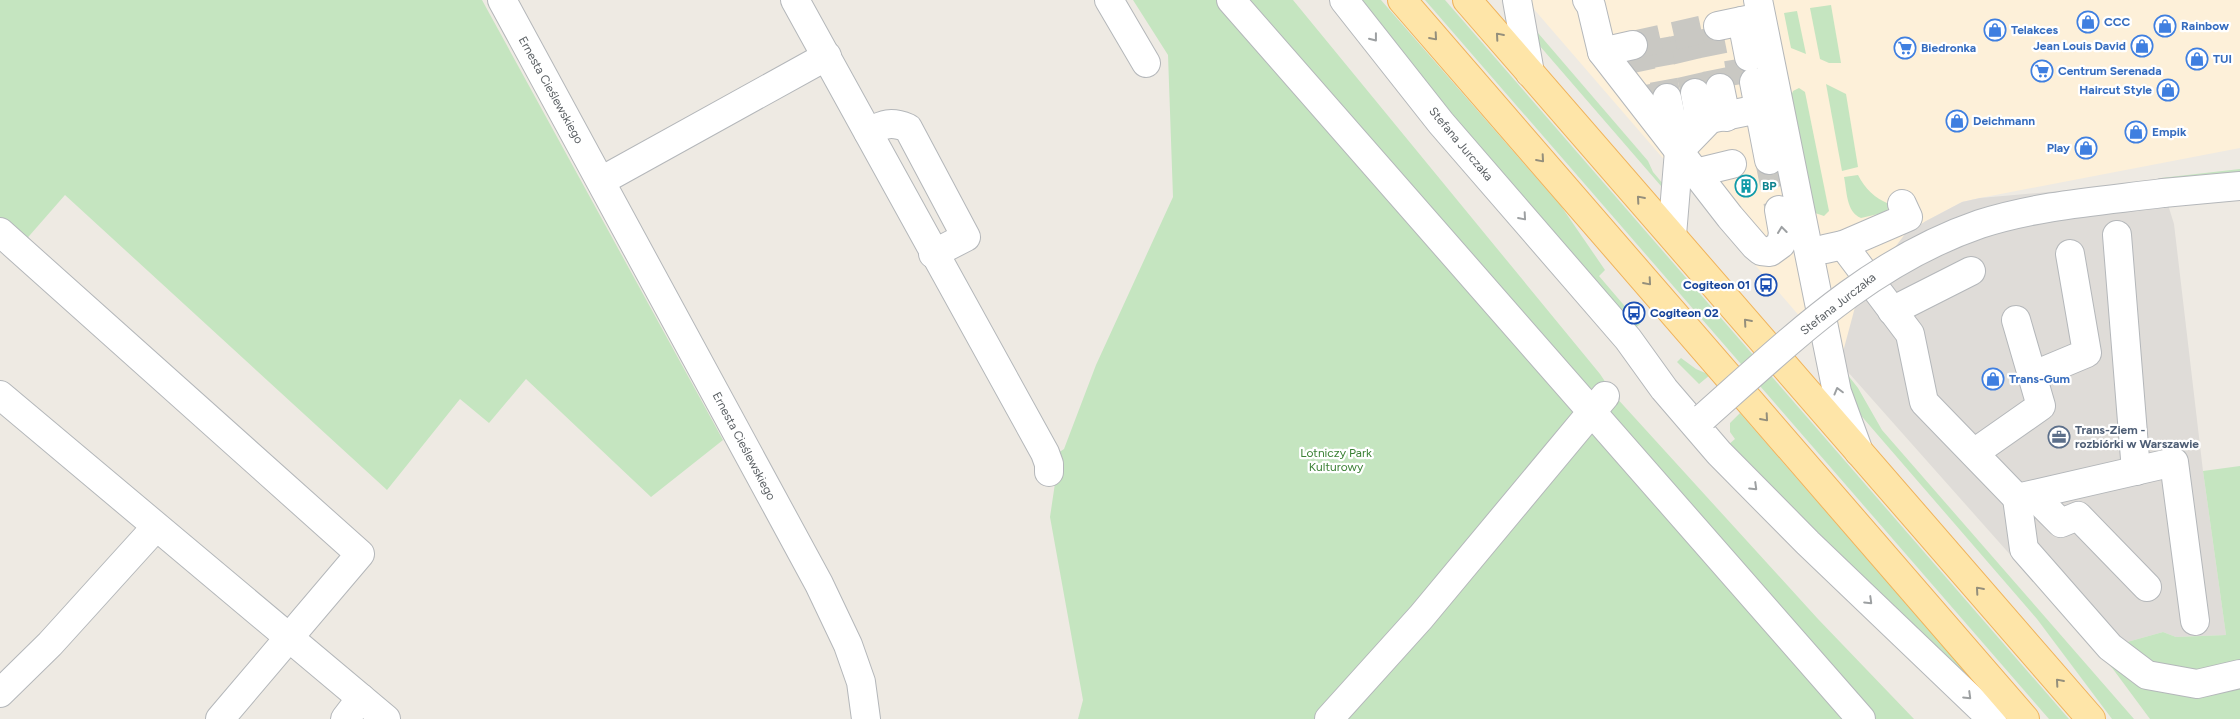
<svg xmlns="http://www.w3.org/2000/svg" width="2240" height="719" font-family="Figtree,sans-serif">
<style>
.commercial{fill:#fdf0d9}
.industrial{fill:#dfdcd8}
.green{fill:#c5e5c0}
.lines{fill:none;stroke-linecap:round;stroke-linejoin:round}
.minor-tunnel{stroke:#c9c8c3;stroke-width:28;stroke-dasharray:28 14;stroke-linecap:butt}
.minor-casing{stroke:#b4b7ba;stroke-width:30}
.major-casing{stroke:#f0b35b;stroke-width:30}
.minor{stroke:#fff;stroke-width:28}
.major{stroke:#fee5a8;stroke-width:28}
.minor-bridge-casing{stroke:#b4b7ba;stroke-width:30;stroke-linecap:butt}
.minor-bridge{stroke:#fff;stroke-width:28}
.oneway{stroke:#948f7c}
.oneway2{stroke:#9da0a2}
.labels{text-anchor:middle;stroke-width:4.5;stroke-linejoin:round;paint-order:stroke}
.shop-label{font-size:12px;font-weight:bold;fill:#366cbe;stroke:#fff;text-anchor:start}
.street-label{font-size:12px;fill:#5b6064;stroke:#fff}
.culture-label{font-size:12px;font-weight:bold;fill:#0d838f;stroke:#fff;text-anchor:start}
.transit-label{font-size:12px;font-weight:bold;fill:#164399;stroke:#fff;text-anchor:end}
.service-label{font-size:12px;font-weight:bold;fill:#4e5e75;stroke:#fff;text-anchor:start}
.park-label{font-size:12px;fill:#3b8135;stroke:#fff}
</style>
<rect width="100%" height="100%" fill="#eeeae3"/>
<polygon class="commercial" points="1526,0 2240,0 2240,148 1980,198 1962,202 1926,221 1905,234 1840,363"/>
<polygon class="industrial" points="2161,182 2174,224 2203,471 2226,635 2176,637 2163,632 2120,644 2069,621 1840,363 1858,296 1905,234 1926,221 1962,202 1980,198"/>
<g class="green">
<polygon points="0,0 482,0 723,440 651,497 526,379 489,423 460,399 387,490 65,195 23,243 0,222"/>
<polygon points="1133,0 1293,0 1600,374 1614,395 1818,619 1914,719 1078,719 1083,700 1050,517 1058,463 1055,455 1064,449 1096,365 1173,197 1168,55"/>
<polygon points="1354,0 1381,0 1561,206 1605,270 1599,276 1640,324 1632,331"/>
<polygon points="1425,0 1445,0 2069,719 2049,719"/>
<polygon points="1831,5 1841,63 1829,63 1820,59 1810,8"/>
<polygon points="1797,11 1806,54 1791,48 1784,13"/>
<polygon points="1532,26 1648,161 1653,172 1664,185 1661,186 1539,45 1534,36"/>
<polygon points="1826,84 1846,94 1858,167 1842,171"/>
<polygon points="1799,88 1805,92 1829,211 1824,216 1815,213 1811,206 1791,96 1793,91"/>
<polygon points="2240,169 2240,172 2161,182 2161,178"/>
<path d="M1858 175C1865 189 1875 198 1889 204L1887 212 1861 218C1846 212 1847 191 1844 177Z"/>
<polygon points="1681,358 1696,369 1710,375 1699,384 1677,362"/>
<polygon points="1843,369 1858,388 1882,430 2134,719 2112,719 2037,619 1864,419 1855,408"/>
<polygon points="1740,413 1989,699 1989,706 1728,445 1735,439 1730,432 1730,423"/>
<polygon points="2240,466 2240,719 2150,719 2113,669 2069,621 2120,644 2163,632 2176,637 2226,635 2203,471"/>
</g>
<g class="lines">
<g class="minor-tunnel">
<polyline points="1708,28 1720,88"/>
<polyline points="1681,34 1695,93"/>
<polyline points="1656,39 1667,98"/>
<polyline points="1636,44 1648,102"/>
<polyline points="1633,45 1718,26"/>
<polyline points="1738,59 1742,84"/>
<polyline points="1769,160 1779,210"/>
</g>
<g class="minor-casing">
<g id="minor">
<polyline points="502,0 819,584 848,645 861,682 866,719"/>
<polyline points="795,0 1045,453 1049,464 1049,472"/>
<polyline points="1109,0 1146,63"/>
<polyline points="1231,0 1861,719"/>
<polyline points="1344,0 1441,123 1628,339 1664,389 1719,453 1808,543 1992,719"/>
<polyline points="1517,0 1530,73"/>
<polyline points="1587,0 1591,6 1602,52 1730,217 1755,246 1761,251 1770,252 1781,244 1783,233 1779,210"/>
<polyline points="1758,0 1837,392 1859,452"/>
<polyline points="1742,21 1749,57"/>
<polyline points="1718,26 1761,17"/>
<polyline points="1602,52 1633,45"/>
<polyline points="1754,82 1769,160"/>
<polyline points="1720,88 1726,117"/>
<polyline points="1695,93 1700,122"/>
<polyline points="1667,98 1673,126"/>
<polyline points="1690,123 1778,105"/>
<path d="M868 132C884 124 891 121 908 128L966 237 933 254"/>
<polyline points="1695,173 1732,164"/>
<polyline points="601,181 827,56"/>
<polyline points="2163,193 2240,186"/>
<polyline points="0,232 360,554 220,719"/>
<polyline points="1672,235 1679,151 1708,121"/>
<polyline points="2117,235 2136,471"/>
<polyline points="1843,245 1910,334 1924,402 2017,498 2174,462 2195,621"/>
<polyline points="1825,249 1843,245 1908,217 1902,204"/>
<polyline points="1892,311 1971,271"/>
<polyline points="2032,376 2087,353 2070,254"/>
<polyline points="0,395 386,719"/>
<polyline points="1974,453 2041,406 2016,320"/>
<polyline points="2033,495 2061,523 2078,516 2147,587"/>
<polyline points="2017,498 2024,549 2110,647 2147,675 2197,684 2240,674"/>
<polyline points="0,693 50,644 156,527"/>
<polyline points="345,719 361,698"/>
<polyline points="1329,719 1421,617 1605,396"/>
</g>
</g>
<g class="major-casing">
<g id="major">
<polyline points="1402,0 2025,719"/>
<polyline points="1467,0 2091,719"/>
</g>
</g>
<use href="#minor" class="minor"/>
<use href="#major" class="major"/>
<g class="minor-bridge-casing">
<path id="minor-bridge" d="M1704 417C1790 341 1869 262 1980 224 2039 205 2102 201 2163 193"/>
</g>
<use href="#minor-bridge" class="minor-bridge"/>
</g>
<defs><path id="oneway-chevron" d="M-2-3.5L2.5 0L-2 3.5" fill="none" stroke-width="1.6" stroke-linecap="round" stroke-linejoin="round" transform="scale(1.25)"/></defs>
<g class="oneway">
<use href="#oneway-chevron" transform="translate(1499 36) rotate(-131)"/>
<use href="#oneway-chevron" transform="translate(1434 37) rotate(49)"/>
<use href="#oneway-chevron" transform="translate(1541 159) rotate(49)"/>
<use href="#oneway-chevron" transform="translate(1640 199) rotate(-131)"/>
<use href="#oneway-chevron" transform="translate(1648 282) rotate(49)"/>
<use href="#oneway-chevron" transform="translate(1747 322) rotate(-131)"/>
<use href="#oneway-chevron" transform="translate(1765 418) rotate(49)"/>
<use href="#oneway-chevron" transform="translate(1979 590) rotate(-131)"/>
<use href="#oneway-chevron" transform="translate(2059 682) rotate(-131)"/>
</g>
<g class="oneway2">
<use href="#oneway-chevron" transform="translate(1374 38) rotate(52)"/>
<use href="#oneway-chevron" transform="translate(1523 217) rotate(49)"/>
<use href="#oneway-chevron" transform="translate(1782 230) rotate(-97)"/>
<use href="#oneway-chevron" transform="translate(1838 391) rotate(-105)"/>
<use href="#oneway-chevron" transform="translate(1754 487) rotate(44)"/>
<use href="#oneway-chevron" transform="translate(1869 601) rotate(44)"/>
<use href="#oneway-chevron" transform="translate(1968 696) rotate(44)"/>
</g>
<defs>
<g id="shop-ring" transform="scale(1.125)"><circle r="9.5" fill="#fff" stroke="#3f7fe0" stroke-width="1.5"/><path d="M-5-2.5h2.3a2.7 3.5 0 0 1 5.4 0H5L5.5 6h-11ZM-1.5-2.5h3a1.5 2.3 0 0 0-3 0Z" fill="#3f7fe0"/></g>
<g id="supermarket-ring" transform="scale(1.125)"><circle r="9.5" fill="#fff" stroke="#3f7fe0" stroke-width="1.5"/><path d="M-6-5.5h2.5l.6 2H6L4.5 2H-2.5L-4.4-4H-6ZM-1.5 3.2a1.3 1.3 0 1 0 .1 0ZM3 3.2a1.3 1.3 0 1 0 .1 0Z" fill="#3f7fe0"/></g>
<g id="building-ring" transform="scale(1.125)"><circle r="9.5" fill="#fff" stroke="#0f9aa8" stroke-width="1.5"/><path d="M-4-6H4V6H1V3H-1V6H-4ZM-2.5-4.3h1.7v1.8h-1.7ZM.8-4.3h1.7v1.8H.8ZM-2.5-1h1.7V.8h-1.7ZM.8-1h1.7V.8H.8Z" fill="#0f9aa8"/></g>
<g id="bus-ring" transform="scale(1.125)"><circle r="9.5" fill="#fff" stroke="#1a4fb4" stroke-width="1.5"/><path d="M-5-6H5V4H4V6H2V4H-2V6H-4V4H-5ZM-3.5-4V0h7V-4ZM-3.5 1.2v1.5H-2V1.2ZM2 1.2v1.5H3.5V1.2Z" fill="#1a4fb4"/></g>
<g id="office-ring" transform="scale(1.125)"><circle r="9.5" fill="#fff" stroke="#5c6f8a" stroke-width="1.5"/><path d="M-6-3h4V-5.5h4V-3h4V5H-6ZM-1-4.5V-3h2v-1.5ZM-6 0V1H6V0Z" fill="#5c6f8a"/></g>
</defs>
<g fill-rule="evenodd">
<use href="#shop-ring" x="2088" y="22"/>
<use href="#shop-ring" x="2165" y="26"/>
<use href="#shop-ring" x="1995" y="30"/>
<use href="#shop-ring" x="2142" y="46"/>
<use href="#supermarket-ring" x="1905" y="48"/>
<use href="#shop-ring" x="2197" y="59"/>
<use href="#supermarket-ring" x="2042" y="71"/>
<use href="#shop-ring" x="2168" y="90"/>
<use href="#shop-ring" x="1957" y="121"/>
<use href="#shop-ring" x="2136" y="132"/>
<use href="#shop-ring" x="2086" y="148"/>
<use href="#building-ring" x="1746" y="186"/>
<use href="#bus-ring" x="1766" y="285"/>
<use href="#bus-ring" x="1634" y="313"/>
<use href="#shop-ring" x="1993" y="379"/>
<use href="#office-ring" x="2059" y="437"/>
</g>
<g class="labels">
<g class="shop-label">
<text x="2104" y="26">CCC</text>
<text x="2181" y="30">Rainbow</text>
<text x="2011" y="34">Telakces</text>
<text x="2126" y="50" text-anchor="end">Jean Louis David</text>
<text x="1921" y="52">Biedronka</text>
<text x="2213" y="63">TUI</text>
<text x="2058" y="75">Centrum Serenada</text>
<text x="2152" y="94" text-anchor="end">Haircut Style</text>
<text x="1973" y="125">Deichmann</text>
<text x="2152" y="136">Empik</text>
<text x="2070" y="152" text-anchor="end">Play</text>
<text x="2009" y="383">Trans-Gum</text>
</g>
<g class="street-label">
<text transform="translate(551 90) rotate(61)" y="4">Ernesta Cieślewskiego</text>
<text transform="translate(1461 144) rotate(50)" y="4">Stefana Jurczaka</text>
<text transform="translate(1838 304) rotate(-38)" y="4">Stefana Jurczaka</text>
<text transform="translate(744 446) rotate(62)" y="4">Ernesta Cieślewskiego</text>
</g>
<g class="culture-label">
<text x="1762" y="190">BP</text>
</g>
<g class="transit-label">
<text x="1750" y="289">Cogiteon 01</text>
<text x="1650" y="317" text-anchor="start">Cogiteon 02</text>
</g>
<g class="service-label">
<text x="2075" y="434">Trans-Ziem -<tspan x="2075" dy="14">rozbiórki w Warszawie</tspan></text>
</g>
<g class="park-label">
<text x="1336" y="457">Lotniczy Park<tspan x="1336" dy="14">Kulturowy</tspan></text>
</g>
</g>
</svg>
